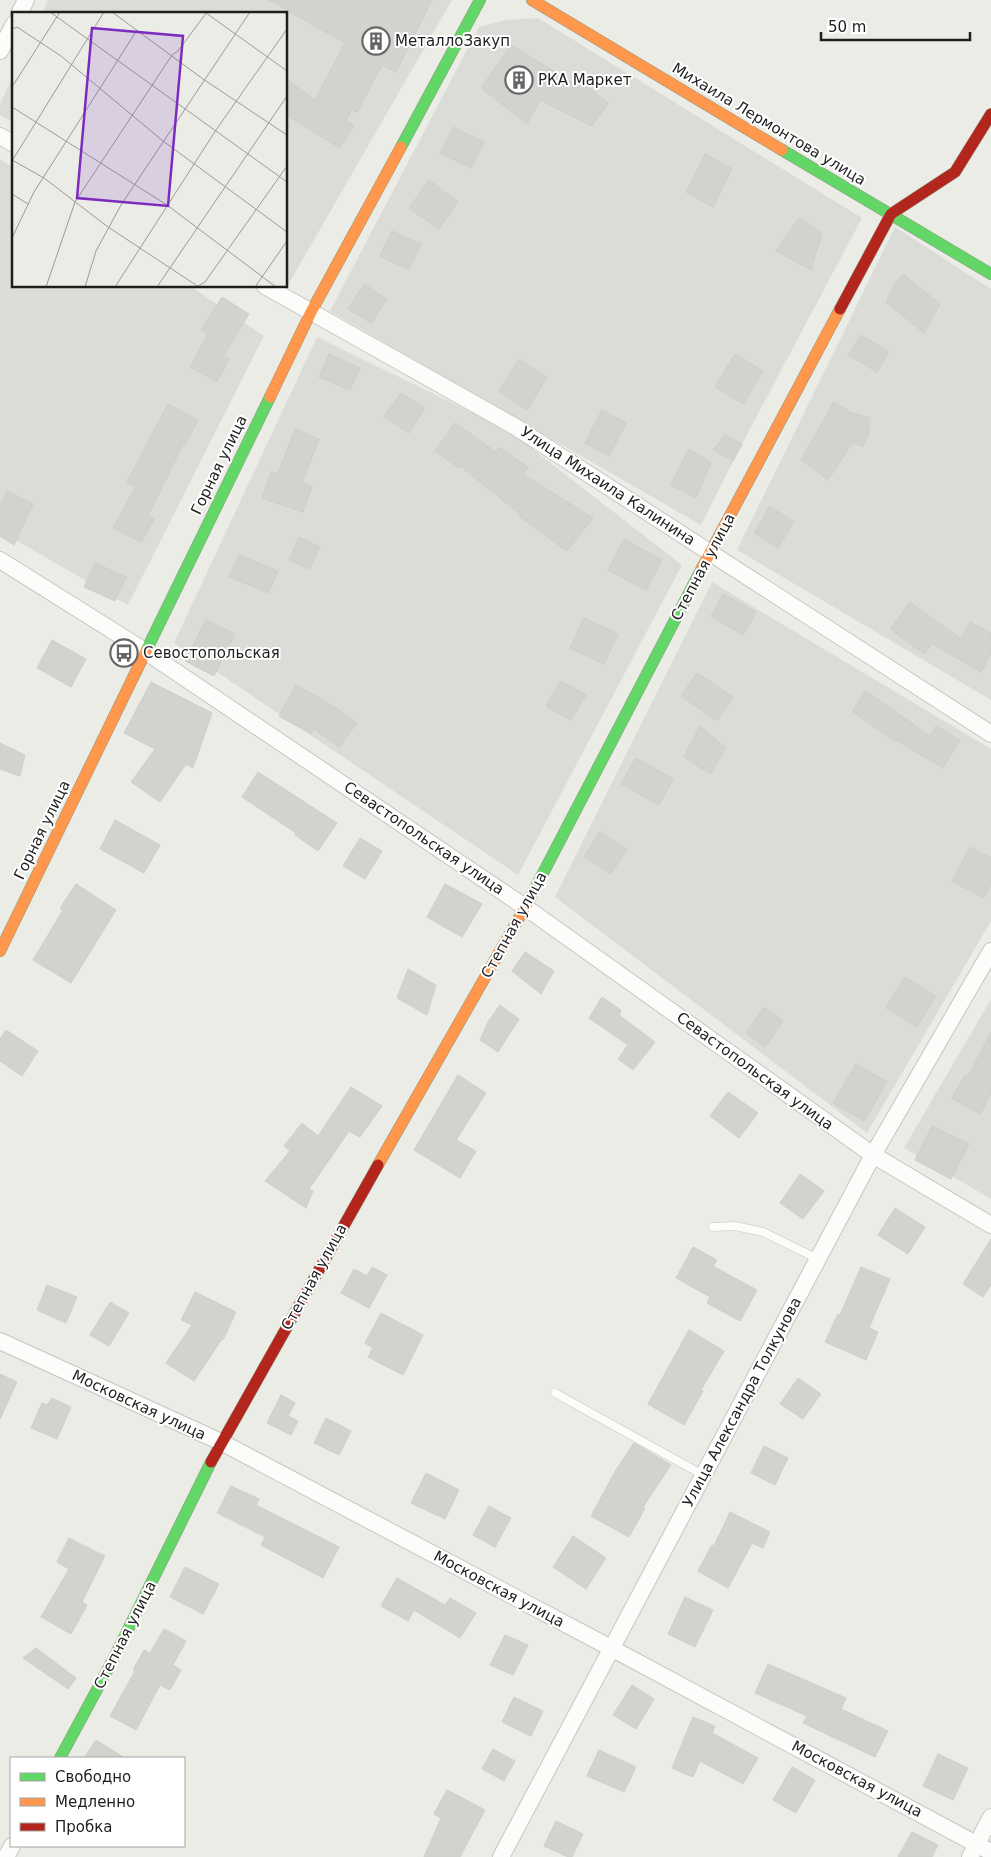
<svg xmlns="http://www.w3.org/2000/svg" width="991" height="1857" font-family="'DejaVu Sans',sans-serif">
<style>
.residential{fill:#dbdbd8}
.building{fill:#d3d2ce;stroke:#cfcec8}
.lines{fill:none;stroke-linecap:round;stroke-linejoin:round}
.lane-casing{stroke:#c5c5c3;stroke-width:9}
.street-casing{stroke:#c5c5c3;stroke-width:18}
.fast-casing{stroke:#90977e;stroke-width:12}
.slow-casing{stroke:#90977e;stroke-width:12}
.jam-casing{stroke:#90977e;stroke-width:12}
.lane{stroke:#fcfcfb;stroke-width:8}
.street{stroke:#fcfcfb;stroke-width:16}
.fast{stroke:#63d668;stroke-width:11}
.slow{stroke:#ff974d;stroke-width:11}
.jam{stroke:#b3261e;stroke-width:11}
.labels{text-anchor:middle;stroke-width:4;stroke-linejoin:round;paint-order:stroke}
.poi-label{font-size:15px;fill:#1e1e1e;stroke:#fff;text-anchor:start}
.street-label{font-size:15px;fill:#1e1e1e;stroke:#fff}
.inset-road{fill:none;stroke:#9a9a97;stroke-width:1}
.view{fill:#7b2cbf;fill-opacity:0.15;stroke:#7b2cbf;stroke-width:2.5}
.inset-edge{fill:none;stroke:#1e1e1e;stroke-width:2.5}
</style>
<rect width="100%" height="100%" fill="#ecece7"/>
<g class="residential">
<polygon points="48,0 452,0 288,285 286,284 286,14 42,14"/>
<polygon points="538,18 862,218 742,444 701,525 330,311 479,27 506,20"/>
<polygon points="14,74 14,123 0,115 0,104"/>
<polygon points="0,159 14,168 14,286 190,286 264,336 128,605 0,531"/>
<polygon points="895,227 991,289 991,700 737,550"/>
<polygon points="317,337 508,430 682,565 518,875 174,643"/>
<polygon points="712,582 991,749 991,921 867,1133 555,897"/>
<polygon points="991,999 991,1199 904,1148"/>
</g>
<g class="building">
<polygon points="269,0 432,0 396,72 382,65 357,112 352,110 346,120 354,125 340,148 286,115 286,79 315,100 345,43"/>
<polygon points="511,45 578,86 581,82 608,103 592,126 540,100 527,124 481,88"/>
<polygon points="453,127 484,142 471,168 440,153"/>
<polygon points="705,154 732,169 713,207 686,192"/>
<polygon points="429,180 458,202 439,229 409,208"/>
<polygon points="799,218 822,233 811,270 776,251"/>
<polygon points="392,231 421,244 409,270 380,256"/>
<polygon points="903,274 940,304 924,333 886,302 893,287"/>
<polygon points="364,284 387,299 371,323 348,309"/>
<polygon points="222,297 249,314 223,356 229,359 217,382 190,367 208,334 201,330"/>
<polygon points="861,335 889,352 877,372 848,355"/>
<polygon points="329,354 360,368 350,390 319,377"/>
<polygon points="735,354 763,371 743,404 715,387"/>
<polygon points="519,359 547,377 527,410 499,392"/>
<polygon points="401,393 425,408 409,433 384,417"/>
<polygon points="834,402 850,412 869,418 869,435 862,447 853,442 828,480 801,460"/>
<polygon points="168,404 198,420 185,445 183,444 148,516 154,519 141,542 113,528 136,486 127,482"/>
<polygon points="602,410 626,423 609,456 585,443"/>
<polygon points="455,423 496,452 499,447 528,467 523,474 593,518 567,551 520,517 521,515 460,466 459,468 435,451"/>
<polygon points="295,429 319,439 302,483 312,487 303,512 262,498 271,472 278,474"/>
<polygon points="725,435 742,444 733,461 713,450"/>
<polygon points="689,449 711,462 696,498 671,485"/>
<polygon points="7,491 33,504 14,545 0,536 0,505"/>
<polygon points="770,506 794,522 778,548 754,533"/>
<polygon points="299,537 320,547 310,569 289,560"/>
<polygon points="624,539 662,560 646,590 608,570"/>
<polygon points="239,555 278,571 268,593 229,577"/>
<polygon points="95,563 126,577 115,601 84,587"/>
<polygon points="723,594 756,612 743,635 711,616"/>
<polygon points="910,602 961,639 970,622 991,633 991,654 981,672 932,644 924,654 890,629"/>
<polygon points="584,618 618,634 604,664 570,648"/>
<polygon points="206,620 235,634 214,676 185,661"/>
<polygon points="52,640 86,659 71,687 37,668"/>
<polygon points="697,673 733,697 717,721 681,696"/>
<polygon points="561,681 586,695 571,720 546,706"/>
<polygon points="151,682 212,713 193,768 186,764 160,802 131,782 155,749 124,733"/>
<polygon points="296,685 335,707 357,723 339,747 314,729 311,734 279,716"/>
<polygon points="866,691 930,736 936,726 960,740 943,768 896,740 894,741 852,711"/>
<polygon points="700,726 726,748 710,774 684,757"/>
<polygon points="0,743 25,755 20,776 0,769"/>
<polygon points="636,758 673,779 659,805 621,784"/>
<polygon points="258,772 337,823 318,851 295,835 296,833 242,797"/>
<polygon points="115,820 160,845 144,873 100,849"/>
<polygon points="600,832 627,849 611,874 584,857"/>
<polygon points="360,838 382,851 365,879 343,866"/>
<polygon points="970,847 991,858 991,884 984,898 952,881"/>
<polygon points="76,884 116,910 71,983 33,960 63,910 60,908"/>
<polygon points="445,884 482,904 462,937 427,917"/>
<polygon points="525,952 554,971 541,994 512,971"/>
<polygon points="408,969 436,985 427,1015 397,998"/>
<polygon points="905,977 936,996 917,1027 886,1008"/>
<polygon points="602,997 621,1010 619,1015 655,1042 633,1070 618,1059 628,1045 589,1018"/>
<polygon points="500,1005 519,1019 498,1052 480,1040 488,1022"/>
<polygon points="764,1007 783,1021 765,1047 746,1033"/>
<polygon points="6,1030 38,1051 22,1076 0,1061 0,1039"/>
<polygon points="991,1032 991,1094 980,1114 952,1098 965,1075 968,1077"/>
<polygon points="856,1064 887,1082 864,1121 833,1103"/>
<polygon points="458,1075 486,1093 456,1140 476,1151 460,1178 414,1150"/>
<polygon points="351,1087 382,1106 360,1137 349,1131 309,1189 313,1191 306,1208 265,1181 290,1151 284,1146 302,1123 318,1136"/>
<polygon points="728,1092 758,1113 739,1138 710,1116"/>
<polygon points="932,1126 969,1144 951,1179 915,1160"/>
<polygon points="800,1174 824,1191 803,1219 780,1203"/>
<polygon points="895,1208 925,1227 908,1254 878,1235"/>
<polygon points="991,1239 991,1285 983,1297 963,1284"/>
<polygon points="693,1247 717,1260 713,1266 757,1290 740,1321 707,1303 710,1297 676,1278"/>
<polygon points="372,1267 387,1275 369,1308 341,1293 354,1269 367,1276"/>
<polygon points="861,1267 890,1279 869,1328 878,1332 866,1360 825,1342 838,1314 840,1315"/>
<polygon points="47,1285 77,1297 66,1323 37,1310"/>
<polygon points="195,1292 236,1312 223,1340 222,1339 194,1381 166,1363 192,1325 181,1320"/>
<polygon points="110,1302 129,1313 109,1346 90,1335"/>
<polygon points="381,1313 423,1335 403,1375 368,1357 373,1348 365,1343"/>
<polygon points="689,1330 724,1351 701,1390 703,1391 684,1425 648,1404"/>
<polygon points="0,1374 17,1382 0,1419"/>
<polygon points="798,1378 821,1394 803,1419 780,1404"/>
<polygon points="281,1395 295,1403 288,1416 298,1421 291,1435 267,1423"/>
<polygon points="52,1398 71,1407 57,1439 31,1428 42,1403 47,1405"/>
<polygon points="326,1418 351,1431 339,1455 314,1443"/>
<polygon points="634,1443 671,1465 643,1507 645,1508 629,1537 591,1516 616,1470"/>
<polygon points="764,1446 788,1458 775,1485 751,1473"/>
<polygon points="426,1473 459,1490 445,1519 411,1503"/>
<polygon points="231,1486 259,1499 256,1505 339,1547 323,1578 261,1545 265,1537 217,1513"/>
<polygon points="489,1506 511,1518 495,1547 473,1535"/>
<polygon points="730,1512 770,1532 763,1548 752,1543 728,1588 698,1571 712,1545 714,1546"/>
<polygon points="573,1536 606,1558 586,1589 553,1567"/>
<polygon points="69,1538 105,1556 82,1602 87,1605 71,1634 41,1617 69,1569 57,1562"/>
<polygon points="185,1567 219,1584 203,1614 170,1597"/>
<polygon points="397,1578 445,1605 450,1598 476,1613 460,1638 414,1610 408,1621 381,1606"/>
<polygon points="685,1597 713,1610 695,1647 668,1634"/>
<polygon points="164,1629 186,1641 173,1665 181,1670 170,1690 160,1685 136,1730 110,1716 135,1671 133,1670 144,1650 150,1653"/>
<polygon points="505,1635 528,1645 513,1675 490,1665"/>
<polygon points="36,1648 76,1678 68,1689 23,1658"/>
<polygon points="768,1664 846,1698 841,1709 888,1731 875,1757 803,1723 807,1716 755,1693"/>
<polygon points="632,1685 654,1699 636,1729 613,1715"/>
<polygon points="514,1697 543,1711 531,1736 502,1722"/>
<polygon points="693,1717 715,1726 712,1733 758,1758 743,1784 700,1761 693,1777 672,1768"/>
<polygon points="96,1740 125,1758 84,1758"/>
<polygon points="493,1749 515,1761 504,1781 482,1769"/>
<polygon points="599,1750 636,1767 624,1792 587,1776"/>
<polygon points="938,1754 968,1768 953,1800 923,1786"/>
<polygon points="792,1767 815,1780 796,1813 773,1800"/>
<polygon points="447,1790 485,1810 460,1857 424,1857 441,1818 434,1814"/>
<polygon points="556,1821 583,1834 572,1857 568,1857 544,1846"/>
<polygon points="912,1832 938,1845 932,1857 898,1857"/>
</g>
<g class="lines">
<g class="lane-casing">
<g id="lane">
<polyline points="713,1227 735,1226 763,1232 818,1259"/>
<polyline points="555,1393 703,1475"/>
</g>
</g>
<g class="street-casing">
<g id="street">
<polyline points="19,14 26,0"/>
<polyline points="0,51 14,24"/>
<polyline points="0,136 14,144"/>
<polyline points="265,286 514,426 991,734"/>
<polyline points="0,560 145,651 525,907 873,1155 991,1225"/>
<polyline points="0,1341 221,1442 611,1648 991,1852"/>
<polyline points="6,1857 12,1846"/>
<polyline points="501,1857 873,1155 991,951"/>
<polyline points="970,1857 991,1817"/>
</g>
</g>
<g class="fast-casing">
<g id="fast">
<polyline points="401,147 480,0"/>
<polyline points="782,150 991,274"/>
<polyline points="146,651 270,397"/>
<polyline points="528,902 702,568"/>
<polyline points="60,1758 114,1658 211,1462"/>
</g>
</g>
<g class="slow-casing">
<g id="slow">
<polyline points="532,0 782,150"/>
<polyline points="270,397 311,312 401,147"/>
<polyline points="702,568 840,309"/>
<polyline points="0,951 146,651"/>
<polyline points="378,1165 528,902"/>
</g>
</g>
<g class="jam-casing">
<g id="jam">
<polyline points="840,309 891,214 955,172 991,114"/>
<polyline points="211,1462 378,1165"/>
</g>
</g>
<use href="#lane" class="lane"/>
<use href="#street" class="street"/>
<use href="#fast" class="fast"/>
<use href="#slow" class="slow"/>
<use href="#jam" class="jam"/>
</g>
<defs>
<g id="building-ring" transform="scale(1.4375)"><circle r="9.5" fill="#fff" stroke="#666664" stroke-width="1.5"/><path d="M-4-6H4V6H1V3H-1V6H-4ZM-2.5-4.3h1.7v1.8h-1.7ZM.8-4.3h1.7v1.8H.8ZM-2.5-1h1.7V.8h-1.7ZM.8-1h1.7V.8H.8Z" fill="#666664"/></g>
<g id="bus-ring" transform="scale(1.4375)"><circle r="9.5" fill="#fff" stroke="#666664" stroke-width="1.5"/><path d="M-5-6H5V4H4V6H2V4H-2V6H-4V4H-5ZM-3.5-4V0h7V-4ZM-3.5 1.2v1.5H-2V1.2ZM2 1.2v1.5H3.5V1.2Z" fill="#666664"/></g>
</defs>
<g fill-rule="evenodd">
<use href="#building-ring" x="376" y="41"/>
<use href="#building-ring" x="519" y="80"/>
<use href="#bus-ring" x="124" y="653"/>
</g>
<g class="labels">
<g class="poi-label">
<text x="395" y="46">МеталлоЗакуп</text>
<text x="538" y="85">РКА Маркет</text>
<text x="143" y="658">Севостопольская</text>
</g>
<g class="street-label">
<text transform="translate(769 124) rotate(31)" y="5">Михаила Лермонтова улица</text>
<text transform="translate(219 465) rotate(-64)" y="5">Горная улица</text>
<text transform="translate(608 486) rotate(33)" y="5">Улица Михаила Калинина</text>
<text transform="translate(703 567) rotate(-62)" y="5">Степная улица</text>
<text transform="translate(42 830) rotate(-64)" y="5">Горная улица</text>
<text transform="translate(424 838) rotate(34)" y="5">Севастопольская улица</text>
<text transform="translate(514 925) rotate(-61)" y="5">Степная улица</text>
<text transform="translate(755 1071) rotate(36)" y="5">Севастопольская улица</text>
<text transform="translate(314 1277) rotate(-61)" y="5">Степная улица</text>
<text transform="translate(742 1402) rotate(-62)" y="5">Улица Александра Толкунова</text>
<text transform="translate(139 1405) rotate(25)" y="5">Московская улица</text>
<text transform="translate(499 1589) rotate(28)" y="5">Московская улица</text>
<text transform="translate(125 1635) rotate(-63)" y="5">Степная улица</text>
<text transform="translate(857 1779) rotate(28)" y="5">Московская улица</text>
</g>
</g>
<g transform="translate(12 12)">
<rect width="275" height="275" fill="#ecece7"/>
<path class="inset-road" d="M38 0 275 170M100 0 191 67 275 123M194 1 275 59M0 17 5 15 49 44 151 129 275 220M0 75 48 0M0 95 155 193 264 275M0 148 32 166 96 215 187 275M0 149 92 0M0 182 16 192M0 226 22 180 125 18M186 274 193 270 275 154M34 275 63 190 160 43 166 39 195 0M73 275 84 239 109 193 238 0M103 275 204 118 275 17M145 275 275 84M243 275 275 229"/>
<path class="view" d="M80 16 171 24 156 194 65 186Z"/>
<rect width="275" height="275" class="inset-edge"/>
</g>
<rect x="10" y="1757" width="175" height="90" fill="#ffffff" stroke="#a5a5a5"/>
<rect x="20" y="1773" width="25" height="8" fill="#63d668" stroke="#a5a5a5"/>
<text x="55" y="1782" font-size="15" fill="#1e1e1e">Свободно</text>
<rect x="20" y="1798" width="25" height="8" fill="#ff974d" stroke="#a5a5a5"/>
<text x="55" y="1807" font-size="15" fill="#1e1e1e">Медленно</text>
<rect x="20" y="1823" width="25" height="8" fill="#b3261e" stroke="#a5a5a5"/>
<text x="55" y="1832" font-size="15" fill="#1e1e1e">Пробка</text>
<path d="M821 32v8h149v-8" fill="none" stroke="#1e1e1e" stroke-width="2.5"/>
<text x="828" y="32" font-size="15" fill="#1e1e1e" stroke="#ffffff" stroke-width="4" paint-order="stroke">50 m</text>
</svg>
